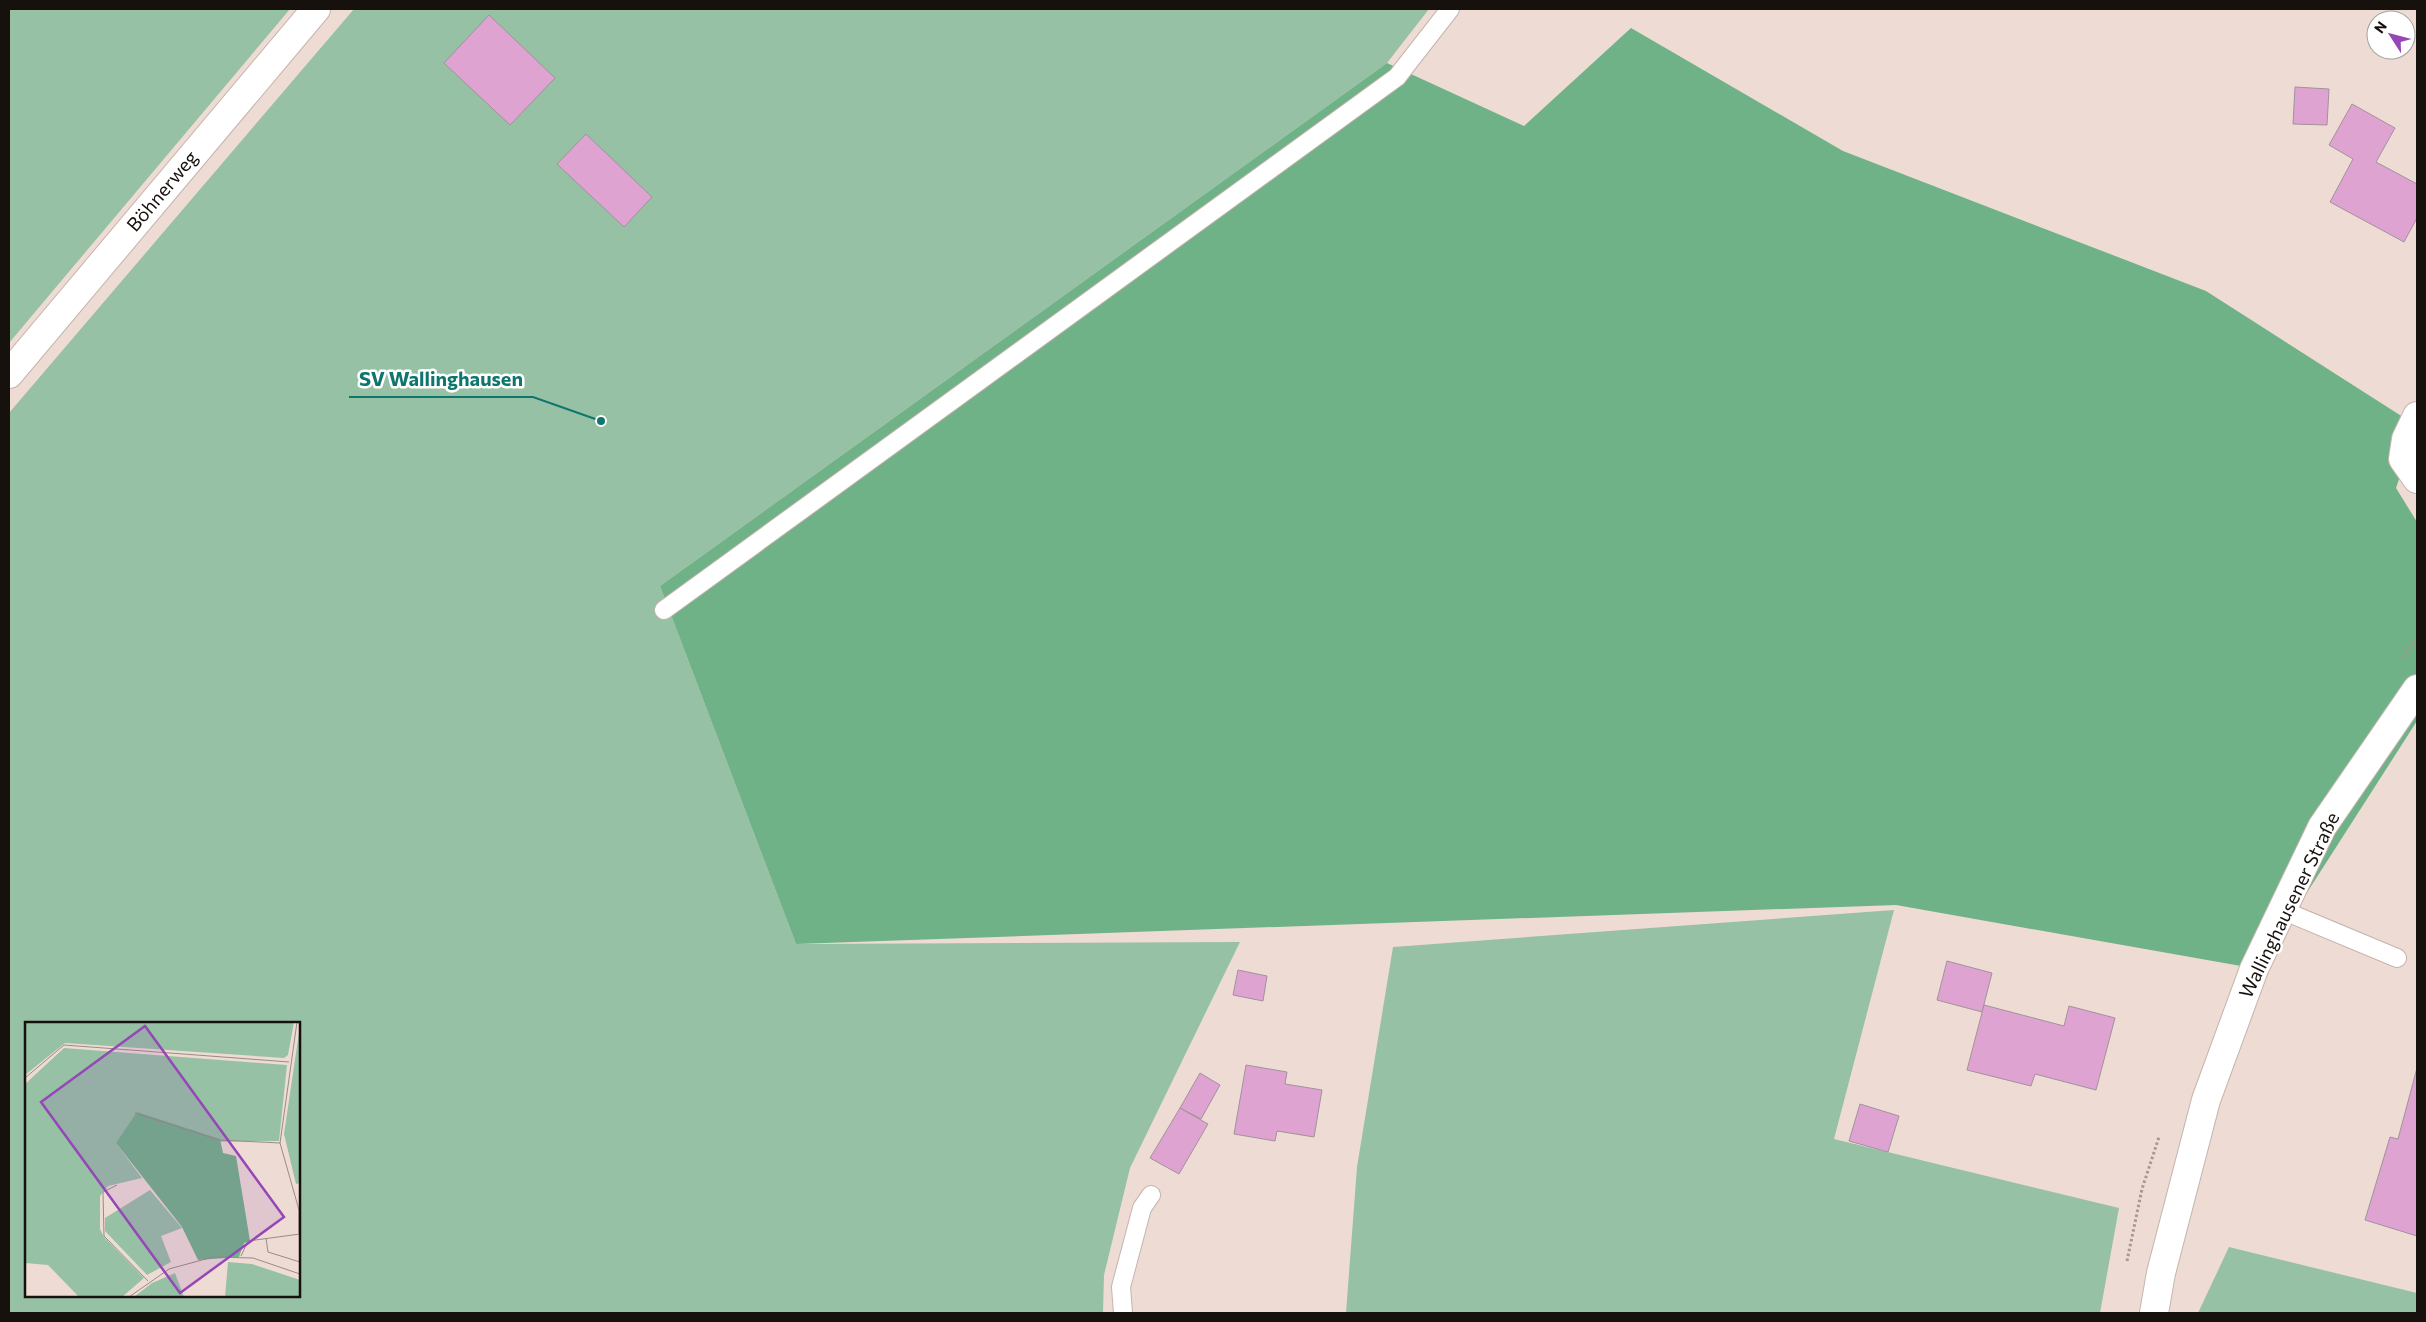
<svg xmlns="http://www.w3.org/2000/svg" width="2426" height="1322" font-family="Commissioner,sans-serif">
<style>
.green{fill:#97c1a4;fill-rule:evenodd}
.forest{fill:#6fb287}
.building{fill:#dfa3d2;stroke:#a0929c}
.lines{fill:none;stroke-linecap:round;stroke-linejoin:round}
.service-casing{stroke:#c4b4ac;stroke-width:20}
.minor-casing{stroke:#c4b4ac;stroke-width:30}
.tertiary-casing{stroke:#c4b4ac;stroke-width:30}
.path{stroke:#a59791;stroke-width:3;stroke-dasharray:2.5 2.5;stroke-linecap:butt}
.service{stroke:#fff;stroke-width:18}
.minor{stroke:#fff;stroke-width:28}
.tertiary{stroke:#fff;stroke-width:28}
.labels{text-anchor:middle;stroke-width:5;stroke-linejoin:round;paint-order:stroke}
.street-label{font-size:19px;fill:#17110e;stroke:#fff}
.inset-road{fill:none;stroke:#988b85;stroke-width:1}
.view{fill:#9547b8;fill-opacity:0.15;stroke:#9547b8;stroke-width:2.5}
.inset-edge{fill:none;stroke:#17110e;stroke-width:2.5}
.leader{fill:none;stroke:#0f766e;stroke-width:2}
.callout-dot{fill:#0f766e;stroke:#fff;stroke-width:2}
.callout-label{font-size:20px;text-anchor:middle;font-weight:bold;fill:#0f766e;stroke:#fff;stroke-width:5;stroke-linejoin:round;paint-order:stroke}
</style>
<rect width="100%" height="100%" fill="#eedcd4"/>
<g class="green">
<polygon points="9,9 290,9 9,343"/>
<path d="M354 9H1429L1387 63 660 586 796 944 1240 942 1130 1168 1104 1275 1103 1313H9V413ZM26 1023H299V1296H26Z"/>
<polygon points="1894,910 1834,1139 2119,1208 2100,1313 1346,1313 1357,1167 1393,947"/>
<polygon points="2229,1247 2417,1293 2417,1313 2198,1313"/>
</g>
<polygon class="forest" points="1631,28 1843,151 2206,291 2417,426 2396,488 2417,522 2417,721 2258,969 1896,905 796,944 660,586 1387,63 1524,126"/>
<g class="building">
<polygon points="489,15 555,78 510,125 444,63"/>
<polygon points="2295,87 2329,89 2327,125 2293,124"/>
<polygon points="2352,104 2395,128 2376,162 2417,184 2417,218 2404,242 2330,202 2353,159 2329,145"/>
<polygon points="586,134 652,197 624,227 557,164"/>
<polygon points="1947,961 1992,973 1982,1012 1937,1000"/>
<polygon points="1238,970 1267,976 1263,1001 1233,995"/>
<polygon points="1984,1005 2064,1026 2069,1006 2115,1018 2096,1090 2035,1074 2031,1086 1967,1070"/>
<polygon points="1246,1065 1287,1072 1285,1084 1322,1090 1314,1137 1277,1131 1275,1141 1234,1134"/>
<polygon points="2417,1068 2417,1236 2365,1220 2390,1137 2398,1139"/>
<polygon points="1200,1073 1220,1085 1201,1119 1180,1108"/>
<polygon points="1860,1104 1899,1116 1888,1152 1849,1141"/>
<polygon points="1180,1108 1208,1124 1179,1174 1150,1158"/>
</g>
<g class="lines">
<g class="service-casing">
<g id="service">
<polyline points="664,610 1397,77 1450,9"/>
<polyline points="2282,910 2397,958"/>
<polyline points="1123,1313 1121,1287 1142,1208 1151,1195"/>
</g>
</g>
<g class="minor-casing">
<g id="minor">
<polyline points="9,374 316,9"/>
<polyline points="2417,416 2406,439 2403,459 2417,479"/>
</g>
</g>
<g class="tertiary-casing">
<polyline id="tertiary" points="2154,1313 2161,1273 2206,1100 2254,969 2322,827 2417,689"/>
</g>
<g class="path">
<polyline points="2403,657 2417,638"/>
<polyline points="2127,1261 2142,1189 2159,1137"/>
</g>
<use href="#service" class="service"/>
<use href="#minor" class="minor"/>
<use href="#tertiary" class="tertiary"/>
</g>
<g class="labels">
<g class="street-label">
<text transform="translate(162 191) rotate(-50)" y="7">Böhnerweg</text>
<text transform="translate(2289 905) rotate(-64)" y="7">Wallinghausener Straße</text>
</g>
</g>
<g transform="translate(25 1022)">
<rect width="275" height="275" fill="#eedcd4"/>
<path d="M0 0H269L263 33 259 36 40 21 0 53ZM275 4V161L271 162 259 112ZM39 26 262 43 254 119 91 121 117 156 83 164 75 174V207L79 215 119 256 97 275H54L23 243 0 241V62ZM125 168 157 206 136 214 146 240 122 253 80 209V196ZM203 240 227 242 275 258V275H200ZM150 251 159 275H109L127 261Z" fill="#97c1a4"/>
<path d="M112 90 195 117 198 131 211 134 225 219 219 221 214 235 173 238 157 205 91 121Z" fill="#6fb287"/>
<path class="inset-road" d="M272 0 255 121 274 188V211M0 56 39 23 264 40M110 91 194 118 255 121M92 163 78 170 79 214 123 259M241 216 243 230 275 240M216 234 223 219 275 212M104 275 144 247 188 235 228 236 275 252"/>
<path class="view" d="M120 4 259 195 155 271 16 80Z"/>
<rect width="275" height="275" class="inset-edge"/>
</g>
<path class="leader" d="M601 421L533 397H349"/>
<circle class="callout-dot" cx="601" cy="421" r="5"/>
<g class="callout-label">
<text x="441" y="386">SV Wallinghausen</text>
</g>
<rect width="2426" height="1322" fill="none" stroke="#17110e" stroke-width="20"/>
<g transform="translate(2391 35) rotate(306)"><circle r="24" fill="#ffffff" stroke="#a2a09f"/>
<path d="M0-4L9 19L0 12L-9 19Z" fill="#9547b8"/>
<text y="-8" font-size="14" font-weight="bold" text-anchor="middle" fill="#17110e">N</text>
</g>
</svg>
